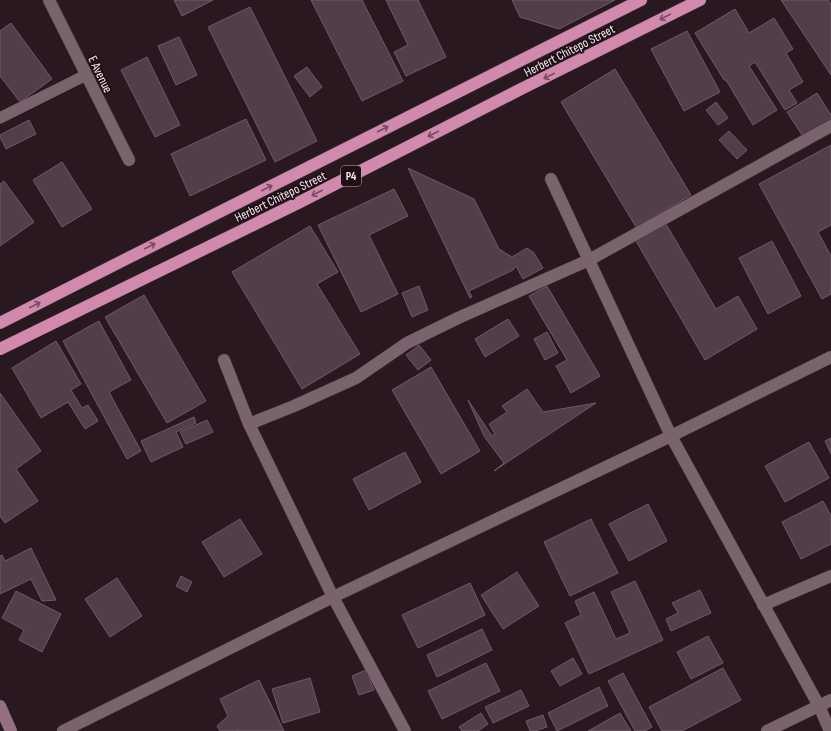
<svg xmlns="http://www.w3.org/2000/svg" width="831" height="731" font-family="'Sofia Sans Condensed',sans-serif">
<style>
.building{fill:#523e48;stroke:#6f5a64}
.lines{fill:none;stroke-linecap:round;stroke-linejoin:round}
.lane-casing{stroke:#3f3238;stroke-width:12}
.street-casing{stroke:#3f3238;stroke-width:13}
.secondary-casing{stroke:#3f3238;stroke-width:13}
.highway-casing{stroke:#3f3238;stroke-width:13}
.lane{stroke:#79636d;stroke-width:11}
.street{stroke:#79636d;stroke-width:12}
.secondary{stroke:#936f80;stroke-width:12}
.highway{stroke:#d18aad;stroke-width:12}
.oneway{stroke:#784c62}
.labels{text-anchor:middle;stroke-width:4;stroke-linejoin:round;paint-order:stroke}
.shield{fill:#200f17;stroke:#b7a9b0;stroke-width:1}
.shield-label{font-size:12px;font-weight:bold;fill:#f8ebf1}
.street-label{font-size:13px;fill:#f8ebf1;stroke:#200f17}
</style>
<rect width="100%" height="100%" fill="#2a1821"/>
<g class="building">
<polygon points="174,0 213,0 182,16"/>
<polygon points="311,0 362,0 403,81 362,101"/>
<polygon points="386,0 418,0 446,57 406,76 394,52 408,45"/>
<polygon points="512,0 615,0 559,29 520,17"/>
<polygon points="781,0 828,0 831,4 831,75"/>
<polygon points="250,7 317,141 275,162 208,27"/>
<polygon points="735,9 749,33 774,18 793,49 786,53 803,82 789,90 797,103 785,110 755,62 749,66 777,110 753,125 726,80 724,80 695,33"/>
<polygon points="11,23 52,79 20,102 0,76 0,31"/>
<polygon points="687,31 720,92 684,111 651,49"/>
<polygon points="179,37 197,75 176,85 158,46"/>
<polygon points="147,57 180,125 155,137 121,70"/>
<polygon points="307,67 322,87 310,97 294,76"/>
<polygon points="615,69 691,195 636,227 561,102"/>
<polygon points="817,93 831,115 831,121 804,138 787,112"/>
<polygon points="716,102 728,118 718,125 706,110"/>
<polygon points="246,119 266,160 190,196 171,154"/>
<polygon points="29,120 36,134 6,149 0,137 0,135"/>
<polygon points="729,131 747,150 737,159 719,140"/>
<polygon points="831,145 831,225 818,232 831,256 831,294 822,299 759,184"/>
<polygon points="62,162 92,209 62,227 33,180"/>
<polygon points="408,168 474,199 499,249 512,257 527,248 534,253 543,268 523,279 516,266 513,270 469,291 472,297 470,298"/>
<polygon points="4,181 34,222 0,246 0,184"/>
<polygon points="394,189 408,216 369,235 398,294 361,312 318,225"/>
<polygon points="666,224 716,309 738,296 757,329 705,360 636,241"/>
<polygon points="310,226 338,272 317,284 360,354 302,389 232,272"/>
<polygon points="772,241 801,296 768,314 739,258"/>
<polygon points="419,286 428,310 412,317 402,293"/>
<polygon points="547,286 600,376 571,393 556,366 567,360 529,296"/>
<polygon points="144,295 206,401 167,423 105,317"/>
<polygon points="508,319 519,336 485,357 475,339"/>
<polygon points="99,321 131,380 109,392 141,451 127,459 63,341"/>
<polygon points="547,332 558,353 545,360 534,339"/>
<polygon points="56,341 81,384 71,390 82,408 88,405 98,421 85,429 68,402 41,418 12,368"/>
<polygon points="419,345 431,360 418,370 406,355"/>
<polygon points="431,367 480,451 441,474 392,390"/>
<polygon points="527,389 543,412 596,403 494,471 504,463 484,436 468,400 492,436 495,434 489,424 507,412 502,406"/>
<polygon points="0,393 41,451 16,469 38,501 5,523 0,516"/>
<polygon points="194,417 196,423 176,432 183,447 151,462 141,441"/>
<polygon points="207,420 213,432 186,444 180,432"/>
<polygon points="831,438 831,454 825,441"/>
<polygon points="809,442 829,478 785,502 765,466"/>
<polygon points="405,452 421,482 369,510 353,479"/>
<polygon points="823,501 831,516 831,544 801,559 782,522"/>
<polygon points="648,504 667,541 629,561 609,524"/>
<polygon points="240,519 262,554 224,577 202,542"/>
<polygon points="591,519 618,573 570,596 544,542"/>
<polygon points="31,548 56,600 42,601 31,579 0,594 0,556 2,555 5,561"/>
<polygon points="517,572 539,606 503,629 481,595"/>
<polygon points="181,576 192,582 187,592 176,586"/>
<polygon points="117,578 142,616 110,637 85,599"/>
<polygon points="635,581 663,640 589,674 565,623 581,615 575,601 594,592 616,639 630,633 611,592"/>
<polygon points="470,583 485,615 418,648 402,615"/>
<polygon points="700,590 711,613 671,631 666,619 678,613 672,603"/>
<polygon points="16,591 61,614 42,652 19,640 24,630 2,618"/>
<polygon points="482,629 492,650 437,677 427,655"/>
<polygon points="708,636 723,663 691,679 677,652"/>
<polygon points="573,658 582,674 560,686 551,671"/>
<polygon points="486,663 500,691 442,719 428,691"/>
<polygon points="723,668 741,700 682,731 662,731 649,707"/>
<polygon points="366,670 374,690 359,695 352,676"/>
<polygon points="623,673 652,727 645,731 635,731 608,681"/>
<polygon points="310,678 320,712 283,723 272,689"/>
<polygon points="259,680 284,731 238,731 238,730 236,731 220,731 217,726 228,716 220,699"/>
<polygon points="599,687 608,706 557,731 548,713"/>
<polygon points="521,690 529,706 493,723 485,707"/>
<polygon points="481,713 488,724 478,731 462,731 459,727"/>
<polygon points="620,713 631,731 588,731"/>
<polygon points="543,715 547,727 535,731 530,731 526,721"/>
</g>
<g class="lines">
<g class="lane-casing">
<polyline id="lane" points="0,118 86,75"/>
</g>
<g class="street-casing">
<g id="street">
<polyline points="49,0 129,160"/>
<polyline points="551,179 671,436 819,706 830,731"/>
<polyline points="224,360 249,424 333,597 405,731"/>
<polyline points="249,424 294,406 356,378 407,343 458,318 589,260 831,126"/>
<polyline points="763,605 831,576"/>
<polyline points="63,731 333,597 671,436 831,357"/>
<polyline points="767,731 831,700"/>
</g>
</g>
<g class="secondary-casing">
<polyline id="secondary" points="0,706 11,731"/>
</g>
<g class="highway-casing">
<g id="highway">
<polyline points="0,323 124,260 641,0"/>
<polyline points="0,349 300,202 521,89 700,0"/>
</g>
</g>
<use href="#lane" class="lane"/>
<use href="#street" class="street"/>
<use href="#secondary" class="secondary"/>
<use href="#highway" class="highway"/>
</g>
<defs><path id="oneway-shaft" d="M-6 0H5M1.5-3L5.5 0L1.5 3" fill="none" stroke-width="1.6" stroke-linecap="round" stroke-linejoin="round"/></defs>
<g class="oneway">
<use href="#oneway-shaft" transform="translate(665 17) rotate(153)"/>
<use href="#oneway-shaft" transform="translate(549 76) rotate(153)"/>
<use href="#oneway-shaft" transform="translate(383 129) rotate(-27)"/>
<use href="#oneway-shaft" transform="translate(433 134) rotate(153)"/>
<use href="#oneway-shaft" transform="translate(267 188) rotate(-27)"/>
<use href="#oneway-shaft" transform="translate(317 193) rotate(153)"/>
<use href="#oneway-shaft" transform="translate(150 246) rotate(-27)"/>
<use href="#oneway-shaft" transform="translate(35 305) rotate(-27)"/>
</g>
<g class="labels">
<rect class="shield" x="341" y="166" width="20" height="20" rx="3"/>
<g class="shield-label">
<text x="351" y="180">P4</text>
</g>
<g class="street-label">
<text transform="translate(569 50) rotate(-27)" y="5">Herbert Chitepo Street</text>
<text transform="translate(101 74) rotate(64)" y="5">E Avenue</text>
<text transform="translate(280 196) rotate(-26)" y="5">Herbert Chitepo Street</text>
</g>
</g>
</svg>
